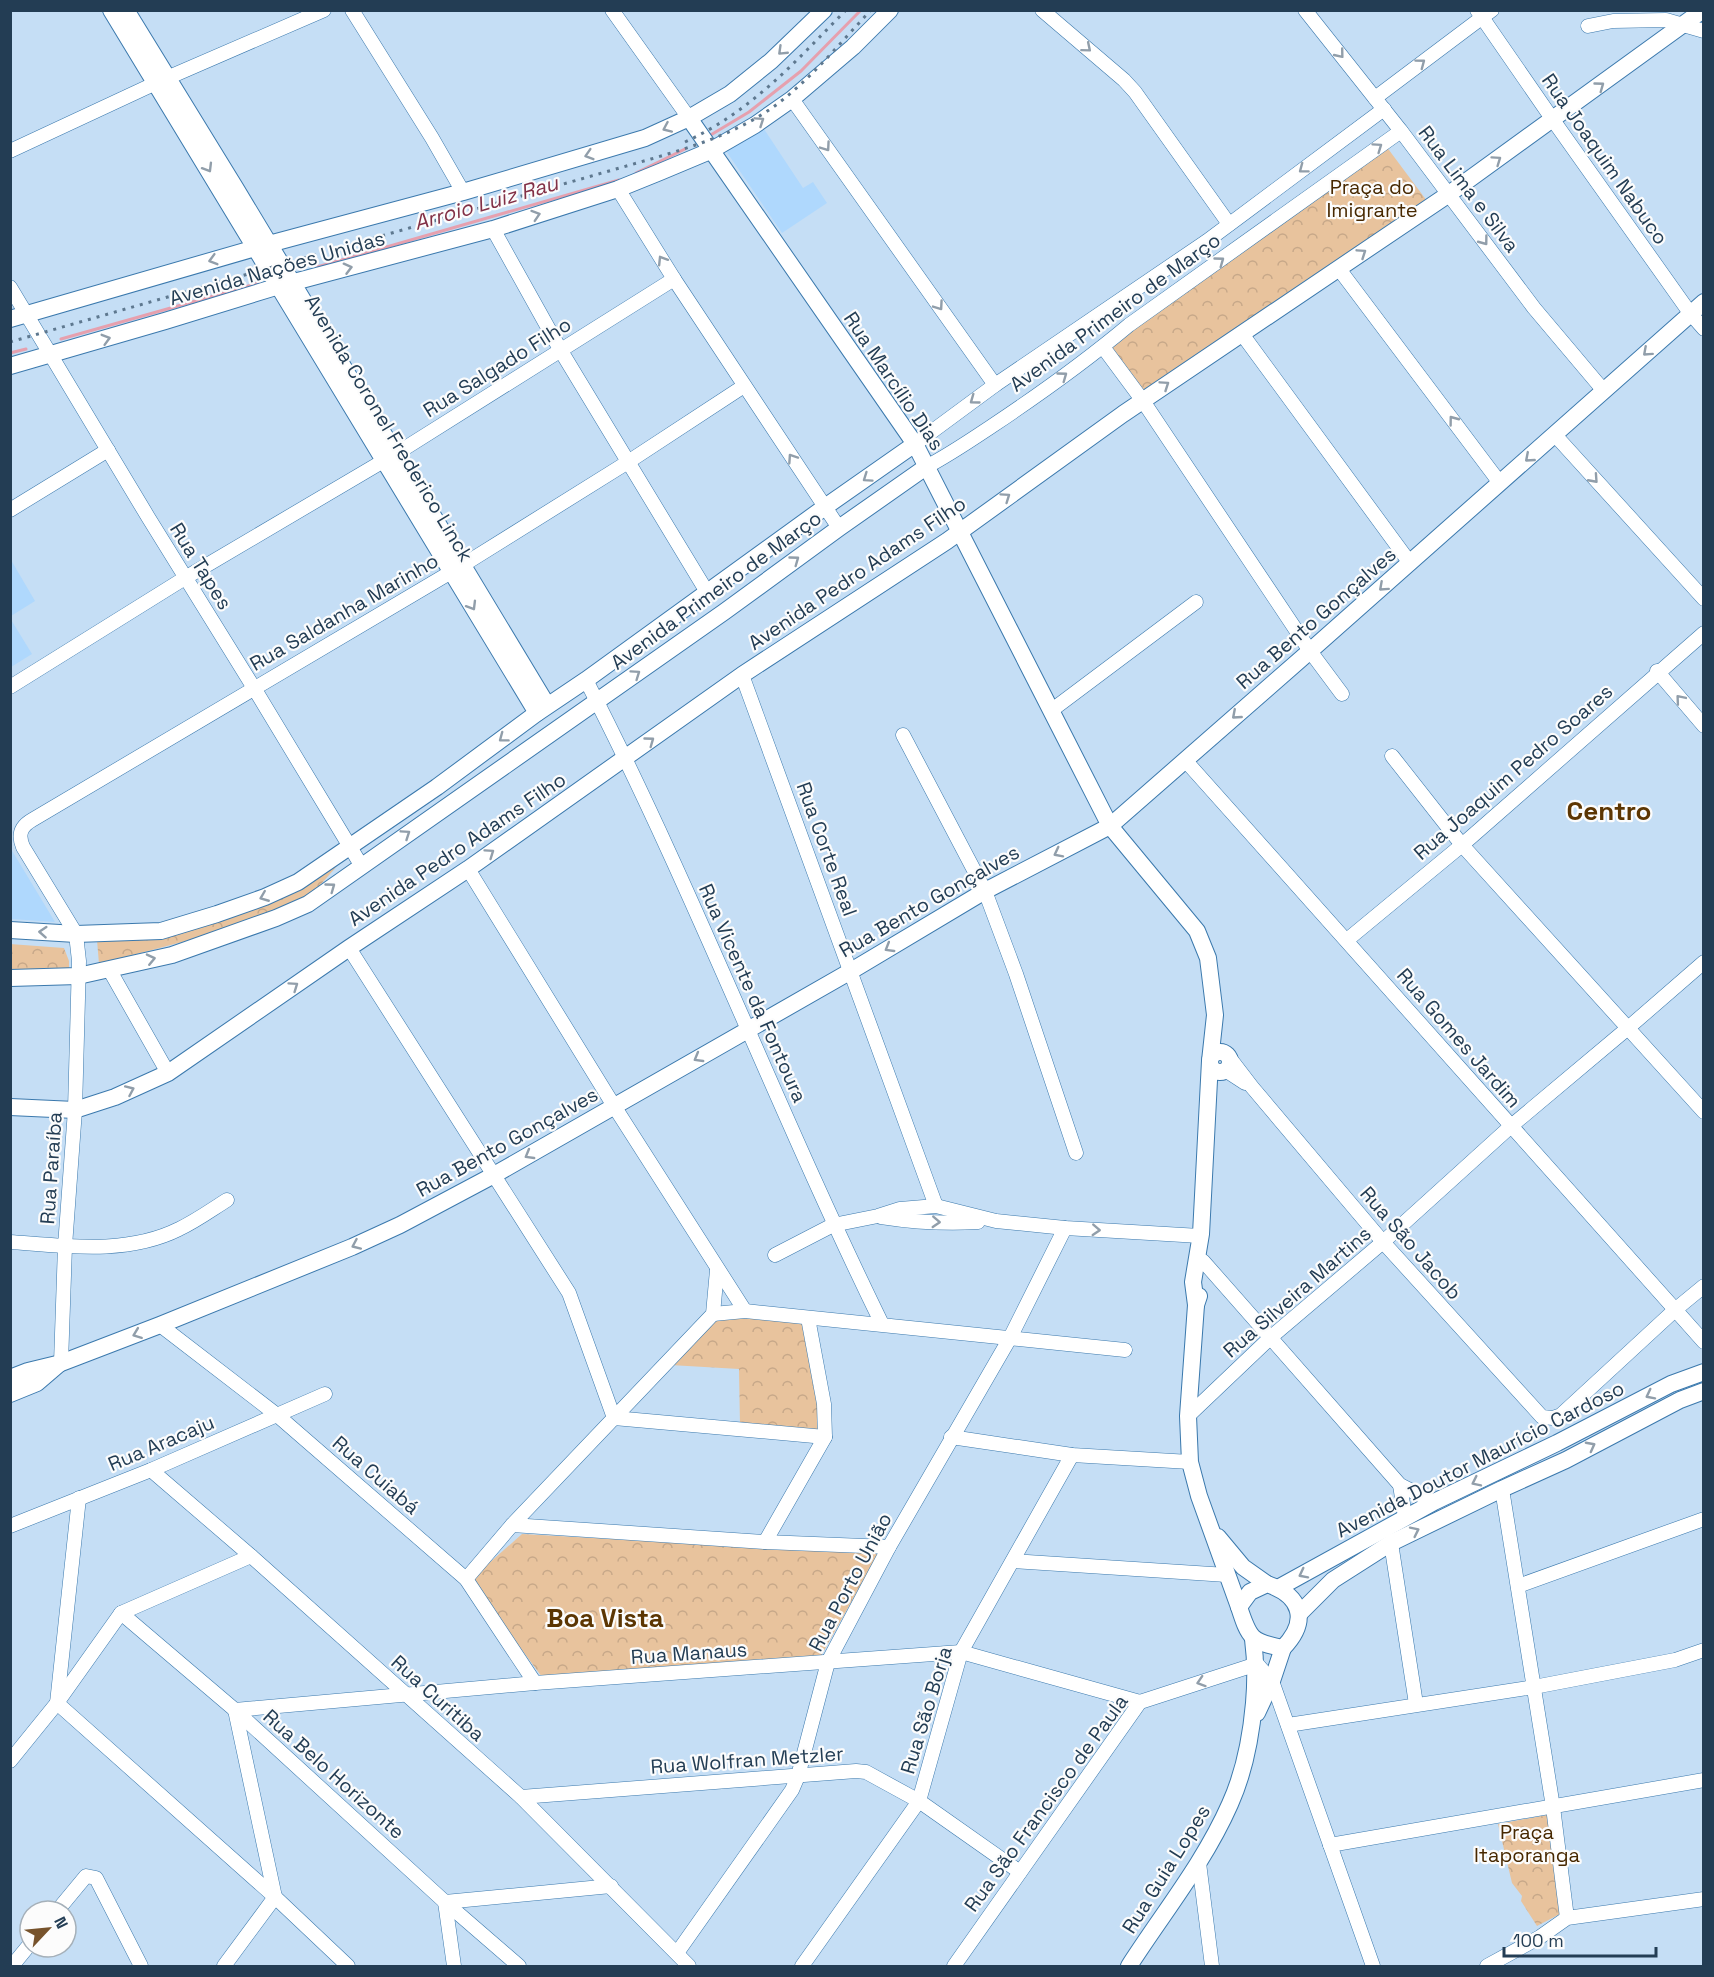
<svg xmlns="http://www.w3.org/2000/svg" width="1714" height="1977" font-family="'Space Grotesk',sans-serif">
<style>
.built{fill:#afd8fd}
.forest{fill:url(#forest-crowns)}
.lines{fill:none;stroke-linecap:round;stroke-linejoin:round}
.stream{stroke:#e6a0ae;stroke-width:3}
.minor-casing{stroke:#3b79ad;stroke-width:15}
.major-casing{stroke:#3b79ad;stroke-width:18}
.minor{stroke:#fff;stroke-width:14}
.major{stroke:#fff;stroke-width:16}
.rail{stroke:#5e788f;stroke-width:3;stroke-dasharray:3 6;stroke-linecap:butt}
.oneway{stroke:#919eaa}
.labels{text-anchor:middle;stroke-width:4.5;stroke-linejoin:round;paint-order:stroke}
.street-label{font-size:20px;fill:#233d54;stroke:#fcfcfc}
.park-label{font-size:20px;fill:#472800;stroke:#fcfcfc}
.water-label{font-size:21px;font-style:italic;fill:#823046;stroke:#fcfcfc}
.district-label{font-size:26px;font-weight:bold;fill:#5c3603;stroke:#fcfcfc}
</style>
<defs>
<pattern id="forest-crowns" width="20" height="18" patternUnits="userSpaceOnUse" patternTransform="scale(1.5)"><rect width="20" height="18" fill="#e8c39d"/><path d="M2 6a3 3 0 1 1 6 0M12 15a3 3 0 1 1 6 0" fill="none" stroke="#c7a889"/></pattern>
</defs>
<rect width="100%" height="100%" fill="#c5def5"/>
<g class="built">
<polygon points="760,123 803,188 813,182 827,203 782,233 724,148"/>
<polygon points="11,560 35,601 11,616 10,616"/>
<polygon points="10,618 32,654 11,667 10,667"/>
<polygon points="11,849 55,922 11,919"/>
</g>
<g class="forest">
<polygon points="1386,146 1427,201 1144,396 1110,350 1131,328"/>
<polygon points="337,866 315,891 279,910 235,928 99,964 97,940 304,886"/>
<polygon points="10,944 64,948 69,961 69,973 11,973"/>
<polygon points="746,1315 805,1321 820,1404 821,1433 740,1426 739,1369 670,1365 714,1318"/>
<polygon points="522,1534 878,1554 821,1656 542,1677 470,1580"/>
<polygon points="1547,1815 1560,1914 1537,1926 1521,1901 1522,1896 1512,1883 1498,1824"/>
</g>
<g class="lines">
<g class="stream">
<polyline points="709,136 749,112 801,71 861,10"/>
<polyline points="636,173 685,149"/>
<polyline points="317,267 619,180"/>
<polyline points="61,339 259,283"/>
<polyline points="10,353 26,349"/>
</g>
<g class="minor-casing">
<g id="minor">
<polyline points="352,10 432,138 463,192"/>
<polyline points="612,10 689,118"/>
<polyline points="1042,10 1124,80 1135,92 1229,224"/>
<polyline points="1305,10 1401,131 1534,308 1604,391"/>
<polyline points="1477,10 1553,120 1690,313 1704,329"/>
<polyline points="1588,26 1613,21 1666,20 1704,31"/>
<polyline points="167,78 324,10"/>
<polyline points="1375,98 1492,10"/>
<polyline points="792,99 995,385"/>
<polyline points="10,151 156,83"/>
<polyline points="618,189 674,279 839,528"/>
<polyline points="493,229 561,351 707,592"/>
<polyline points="1339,269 1500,483"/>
<polyline points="10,287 148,517 254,688 361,865"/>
<polyline points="1242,334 1410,563"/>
<polyline points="1103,347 1143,401 1310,651 1342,694"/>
<polyline points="1555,435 1704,599"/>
<polyline points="915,444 995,385 1207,241 1384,109"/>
<path d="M926 467C949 455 971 440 992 426 1040 394 1086 361 1129 325L1401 131"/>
<polyline points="10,510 108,450"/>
<polyline points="1657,671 1704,726"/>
<polyline points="742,675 936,1206"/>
<path d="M586 680C694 890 778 1112 882 1324"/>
<polyline points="10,687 185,578 402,450 674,279"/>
<polyline points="1052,710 1196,602"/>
<polyline points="903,735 985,891 1016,974 1076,1153"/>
<polyline points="1392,756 1462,845 1704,1112"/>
<polyline points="1185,760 1704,1342"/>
<polyline points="468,869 614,1106 745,1311"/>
<polyline points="1347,940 1462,845 1704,633"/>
<polyline points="349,948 569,1293 614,1418 825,1437"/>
<polyline points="109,969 168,1073"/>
<polyline points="1229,1057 1252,1087 1383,1242 1542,1417 1553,1418 1561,1415 1676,1309 1704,1286"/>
<polyline points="1225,1070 1245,1083"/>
<path d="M881 1217C913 1222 946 1224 978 1222"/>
<path d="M10 1242C66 1246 127 1255 179 1229 196 1221 211 1210 227 1200"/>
<polyline points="775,1255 833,1225 878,1216 900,1209 936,1206 996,1221 1065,1228 1200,1236"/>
<polyline points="1203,1261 1400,1485 1434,1502"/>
<polyline points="713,1314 745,1311 1125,1350"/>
<polyline points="160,1325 277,1415 466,1579 535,1683"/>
<path d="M61 1363 65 1246 75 1110 79 961 76 934 23 847C18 835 20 827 32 820L463 565 628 462 744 386"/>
<polyline points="1188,1416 1270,1338 1383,1242 1510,1127 1628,1028 1704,962"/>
<polyline points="951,1437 1072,1455 1190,1462"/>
<polyline points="151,1470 251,1556 521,1797 689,1966"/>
<polyline points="1400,1485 1405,1517"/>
<polyline points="1502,1489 1553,1807 1567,1918"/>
<polyline points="79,1498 57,1703 275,1897 348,1966"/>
<polyline points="512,1525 765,1542 889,1547"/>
<polyline points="10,1526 151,1470 325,1394"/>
<polyline points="765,1542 825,1437 824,1404 808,1318"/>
<polyline points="1391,1543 1416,1704"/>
<polyline points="1013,1561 1227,1575"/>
<polyline points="466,1579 512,1525 713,1314 717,1270"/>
<polyline points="1518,1586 1704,1519"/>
<polyline points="121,1613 235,1710 445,1902 519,1966"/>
<polyline points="1288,1725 1534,1687 1675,1660 1704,1650"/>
<polyline points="10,1761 57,1703 121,1613 251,1556"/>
<polyline points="521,1797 856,1771 866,1772 919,1801 1020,1872"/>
<polyline points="1330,1845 1704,1780"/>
<polyline points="1199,1863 1212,1966"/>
<polyline points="57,1911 86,1876 96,1878 141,1966"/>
<polyline points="677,1953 792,1790 798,1776 828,1662 889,1547 1010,1338 1065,1228"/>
<polyline points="12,1966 30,1944"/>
<polyline points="224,1966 275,1897 235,1710 535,1683 961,1652 1140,1702"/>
<polyline points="454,1966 445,1902 611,1886"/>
<polyline points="802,1966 919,1801 961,1652 1072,1455"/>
<polyline points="954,1966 1140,1702 1257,1664 1272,1681 1373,1966"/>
<polyline points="1487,1966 1540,1937 1567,1918 1704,1899"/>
</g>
</g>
<g class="major-casing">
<g id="major">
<polyline points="111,10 537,713"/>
<polyline points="126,10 236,189 547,705"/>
<polyline points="689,118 915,444 1110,826 1197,931 1208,958 1215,1015 1210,1061 1201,1234 1193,1282 1196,1305"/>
<polyline points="10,319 269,244 463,192 645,138 689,118 730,94 771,61 824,10"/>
<polyline points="10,366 165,321 279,286 493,229 618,189 660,172 710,151 755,125 792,99 853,47 890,10"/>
<polyline points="10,930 76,934 161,931 217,914 265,897 298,882 437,787 537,713 586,680 825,507 915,444"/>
<polyline points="10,978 78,976 172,955 276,918 308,904 724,612 839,528 926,467"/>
<circle cx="1220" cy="1062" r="10"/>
<polyline points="10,1107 75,1110 115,1097 168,1073 349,948 468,869 742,675 947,541 1123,414 1449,194 1703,10"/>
<polyline points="1199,1296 1196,1305 1188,1416 1190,1462 1199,1496 1239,1607"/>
<polyline points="10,1378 28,1371 61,1363 160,1325 352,1247 400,1225 494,1175 851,971 985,891 1110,826 1310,651 1704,302"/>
<polyline points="10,1394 37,1383 58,1365"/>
<polyline points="1218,1537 1243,1567 1267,1584"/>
<path d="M1267 1584C1302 1596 1309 1621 1283 1648 1251 1642 1249 1638 1239 1607L1250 1592Z"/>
<polyline points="1278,1588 1434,1502 1557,1443 1671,1384 1704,1372"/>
<polyline points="1300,1613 1333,1580 1391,1543 1502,1489 1566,1460 1680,1400 1704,1391"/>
<polyline points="1257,1713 1272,1681 1283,1648"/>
<path d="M1129 1966C1163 1913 1204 1863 1230 1804 1244 1773 1251 1737 1254 1703 1256 1680 1256 1662 1253 1639"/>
</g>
</g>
<use href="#minor" class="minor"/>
<use href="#major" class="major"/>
<g class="rail">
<path d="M685 142C752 111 795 62 846 10"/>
<path d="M10 342 651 159C692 147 733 134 769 110 808 83 839 44 871 10"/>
</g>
</g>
<defs><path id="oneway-chevron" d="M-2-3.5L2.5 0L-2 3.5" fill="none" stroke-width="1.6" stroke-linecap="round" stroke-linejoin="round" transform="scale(1.5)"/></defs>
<g class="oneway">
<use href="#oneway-chevron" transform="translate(1087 48) rotate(40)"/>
<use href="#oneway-chevron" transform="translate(782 51) rotate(136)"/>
<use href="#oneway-chevron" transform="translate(1340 54) rotate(51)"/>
<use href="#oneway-chevron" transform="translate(1421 63) rotate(-37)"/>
<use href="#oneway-chevron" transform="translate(1600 86) rotate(-36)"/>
<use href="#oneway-chevron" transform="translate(760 121) rotate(-34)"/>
<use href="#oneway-chevron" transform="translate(667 128) rotate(156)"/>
<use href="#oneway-chevron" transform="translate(826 147) rotate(55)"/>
<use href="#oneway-chevron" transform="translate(1378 147) rotate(-35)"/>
<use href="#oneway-chevron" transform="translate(589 155) rotate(163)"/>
<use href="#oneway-chevron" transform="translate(1497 160) rotate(-35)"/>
<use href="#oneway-chevron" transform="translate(208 168) rotate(59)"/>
<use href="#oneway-chevron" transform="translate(1303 169) rotate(143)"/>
<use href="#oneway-chevron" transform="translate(536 215) rotate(-18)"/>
<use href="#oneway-chevron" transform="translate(1484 241) rotate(53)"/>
<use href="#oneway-chevron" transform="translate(1362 253) rotate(-34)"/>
<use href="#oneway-chevron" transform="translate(213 260) rotate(164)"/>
<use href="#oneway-chevron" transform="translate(662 260) rotate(-122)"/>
<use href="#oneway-chevron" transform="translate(1220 261) rotate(-36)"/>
<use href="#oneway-chevron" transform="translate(348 268) rotate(-15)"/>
<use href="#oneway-chevron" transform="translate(939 306) rotate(55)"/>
<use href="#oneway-chevron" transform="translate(106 339) rotate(-16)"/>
<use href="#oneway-chevron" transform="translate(1647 352) rotate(138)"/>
<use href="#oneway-chevron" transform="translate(1063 376) rotate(-36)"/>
<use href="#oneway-chevron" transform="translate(1165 385) rotate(-34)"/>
<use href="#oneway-chevron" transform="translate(974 400) rotate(144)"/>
<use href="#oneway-chevron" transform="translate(1453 420) rotate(-127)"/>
<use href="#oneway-chevron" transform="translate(792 458) rotate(-124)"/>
<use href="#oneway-chevron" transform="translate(1529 458) rotate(139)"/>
<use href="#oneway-chevron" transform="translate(867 478) rotate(145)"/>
<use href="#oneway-chevron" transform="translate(1594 479) rotate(48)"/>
<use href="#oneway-chevron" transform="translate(1006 497) rotate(-35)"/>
<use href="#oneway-chevron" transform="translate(795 560) rotate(-36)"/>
<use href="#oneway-chevron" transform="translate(1383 587) rotate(138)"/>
<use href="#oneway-chevron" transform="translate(472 606) rotate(59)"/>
<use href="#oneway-chevron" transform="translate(636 674) rotate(-35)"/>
<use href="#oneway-chevron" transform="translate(1680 699) rotate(-130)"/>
<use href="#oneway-chevron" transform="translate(1236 715) rotate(139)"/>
<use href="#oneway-chevron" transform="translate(503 738) rotate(143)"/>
<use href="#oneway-chevron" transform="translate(650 741) rotate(-36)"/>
<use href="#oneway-chevron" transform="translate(406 834) rotate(-34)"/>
<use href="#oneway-chevron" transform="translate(490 853) rotate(-35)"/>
<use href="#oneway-chevron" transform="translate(1058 853) rotate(153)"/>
<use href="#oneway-chevron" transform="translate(331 887) rotate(-36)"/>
<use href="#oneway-chevron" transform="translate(264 897) rotate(158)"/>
<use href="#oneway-chevron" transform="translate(43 932) rotate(-176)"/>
<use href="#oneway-chevron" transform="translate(889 948) rotate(149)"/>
<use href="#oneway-chevron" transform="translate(151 959) rotate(-13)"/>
<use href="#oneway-chevron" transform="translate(294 986) rotate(-35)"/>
<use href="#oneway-chevron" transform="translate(698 1058) rotate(150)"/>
<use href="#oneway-chevron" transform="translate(130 1090) rotate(-24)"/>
<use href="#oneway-chevron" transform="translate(529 1155) rotate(150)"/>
<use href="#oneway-chevron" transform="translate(936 1222) rotate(3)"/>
<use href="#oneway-chevron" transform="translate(1096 1230) rotate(3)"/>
<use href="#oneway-chevron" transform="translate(356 1245) rotate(156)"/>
<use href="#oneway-chevron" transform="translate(137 1334) rotate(159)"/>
<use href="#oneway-chevron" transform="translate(1650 1395) rotate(153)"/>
<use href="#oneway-chevron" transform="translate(1591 1446) rotate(-28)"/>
<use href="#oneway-chevron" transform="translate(1476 1482) rotate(154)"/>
<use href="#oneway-chevron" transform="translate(1415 1531) rotate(-26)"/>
<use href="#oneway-chevron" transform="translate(1303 1574) rotate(153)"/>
<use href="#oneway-chevron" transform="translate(1201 1682) rotate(162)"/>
</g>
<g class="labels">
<g class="street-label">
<text transform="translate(1605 159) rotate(55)" y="7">Rua Joaquim Nabuco</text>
<text transform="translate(1469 189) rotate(53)" y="7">Rua Lima e Silva</text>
<text transform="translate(277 268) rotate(-16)" y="7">Avenida Nações Unidas</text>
<text transform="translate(1115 312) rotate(-36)" y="7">Avenida Primeiro de Março</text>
<text transform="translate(497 367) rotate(-32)" y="7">Rua Salgado Filho</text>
<text transform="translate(894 381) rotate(56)" y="7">Rua Marcílio Dias</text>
<text transform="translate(389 428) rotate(59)" y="7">Avenida Coronel Frederico Linck</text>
<text transform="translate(201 566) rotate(58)" y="7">Rua Tapes</text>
<text transform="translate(857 573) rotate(-34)" y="7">Avenida Pedro Adams Filho</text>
<text transform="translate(716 590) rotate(-36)" y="7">Avenida Primeiro de Março</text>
<text transform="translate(344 612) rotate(-30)" y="7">Rua Saldanha Marinho</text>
<text transform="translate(1316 618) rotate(-41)" y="7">Rua Bento Gonçalves</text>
<text transform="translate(1513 772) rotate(-41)" y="7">Rua Joaquim Pedro Soares</text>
<text transform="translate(457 849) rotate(-34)" y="7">Avenida Pedro Adams Filho</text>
<text transform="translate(827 849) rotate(70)" y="7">Rua Corte Real</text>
<text transform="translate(929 901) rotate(-30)" y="7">Rua Bento Gonçalves</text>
<text transform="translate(753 993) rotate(66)" y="7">Rua Vicente da Fontoura</text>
<text transform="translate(1459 1038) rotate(49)" y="7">Rua Gomes Jardim</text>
<text transform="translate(507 1142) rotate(-29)" y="7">Rua Bento Gonçalves</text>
<text transform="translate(51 1168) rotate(-86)" y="7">Rua Paraíba</text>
<text transform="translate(1411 1243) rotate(49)" y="7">Rua São Jacob</text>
<text transform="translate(1297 1292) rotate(-41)" y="7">Rua Silveira Martins</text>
<text transform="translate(161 1443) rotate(-23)" y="7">Rua Aracaju</text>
<text transform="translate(1480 1459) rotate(-27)" y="7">Avenida Doutor Maurício Cardoso</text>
<text transform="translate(376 1475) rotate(41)" y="7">Rua Cuiabá</text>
<text transform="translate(850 1582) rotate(-62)" y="7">Rua Porto União</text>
<text transform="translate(689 1653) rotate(-4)" y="7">Rua Manaus</text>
<text transform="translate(438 1698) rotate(42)" y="7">Rua Curitiba</text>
<text transform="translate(926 1710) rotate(-73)" y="7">Rua São Borja</text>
<text transform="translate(747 1760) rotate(-4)" y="7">Rua Wolfran Metzler</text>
<text transform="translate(334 1774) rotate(42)" y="7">Rua Belo Horizonte</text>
<text transform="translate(1046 1803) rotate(-54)" y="7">Rua São Francisco de Paula</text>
<text transform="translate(1166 1869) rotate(-58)" y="7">Rua Guia Lopes</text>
</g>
<g class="park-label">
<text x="1372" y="194">Praça do<tspan x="1372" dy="23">Imigrante</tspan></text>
<text x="1527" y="1839">Praça<tspan x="1527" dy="23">Itaporanga</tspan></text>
</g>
<g class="water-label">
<text transform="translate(486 203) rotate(-16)" y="7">Arroio Luiz Rau</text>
</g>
<g class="district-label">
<text x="1609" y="820">Centro</text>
<text x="605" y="1627">Boa Vista</text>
</g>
</g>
<rect width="1714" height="1977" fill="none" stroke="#233d54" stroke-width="24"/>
<g transform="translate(48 1929) rotate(64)"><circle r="28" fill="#fcfcfc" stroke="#a5b0b9" stroke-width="1.5"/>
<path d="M0-4.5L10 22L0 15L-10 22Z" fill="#77532c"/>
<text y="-9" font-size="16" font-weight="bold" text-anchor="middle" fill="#233d54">N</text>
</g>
<path d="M1504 1947v9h152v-9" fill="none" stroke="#233d54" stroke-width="3"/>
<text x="1513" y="1947" font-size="18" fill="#233d54" stroke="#fcfcfc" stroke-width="4.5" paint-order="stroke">100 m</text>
</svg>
